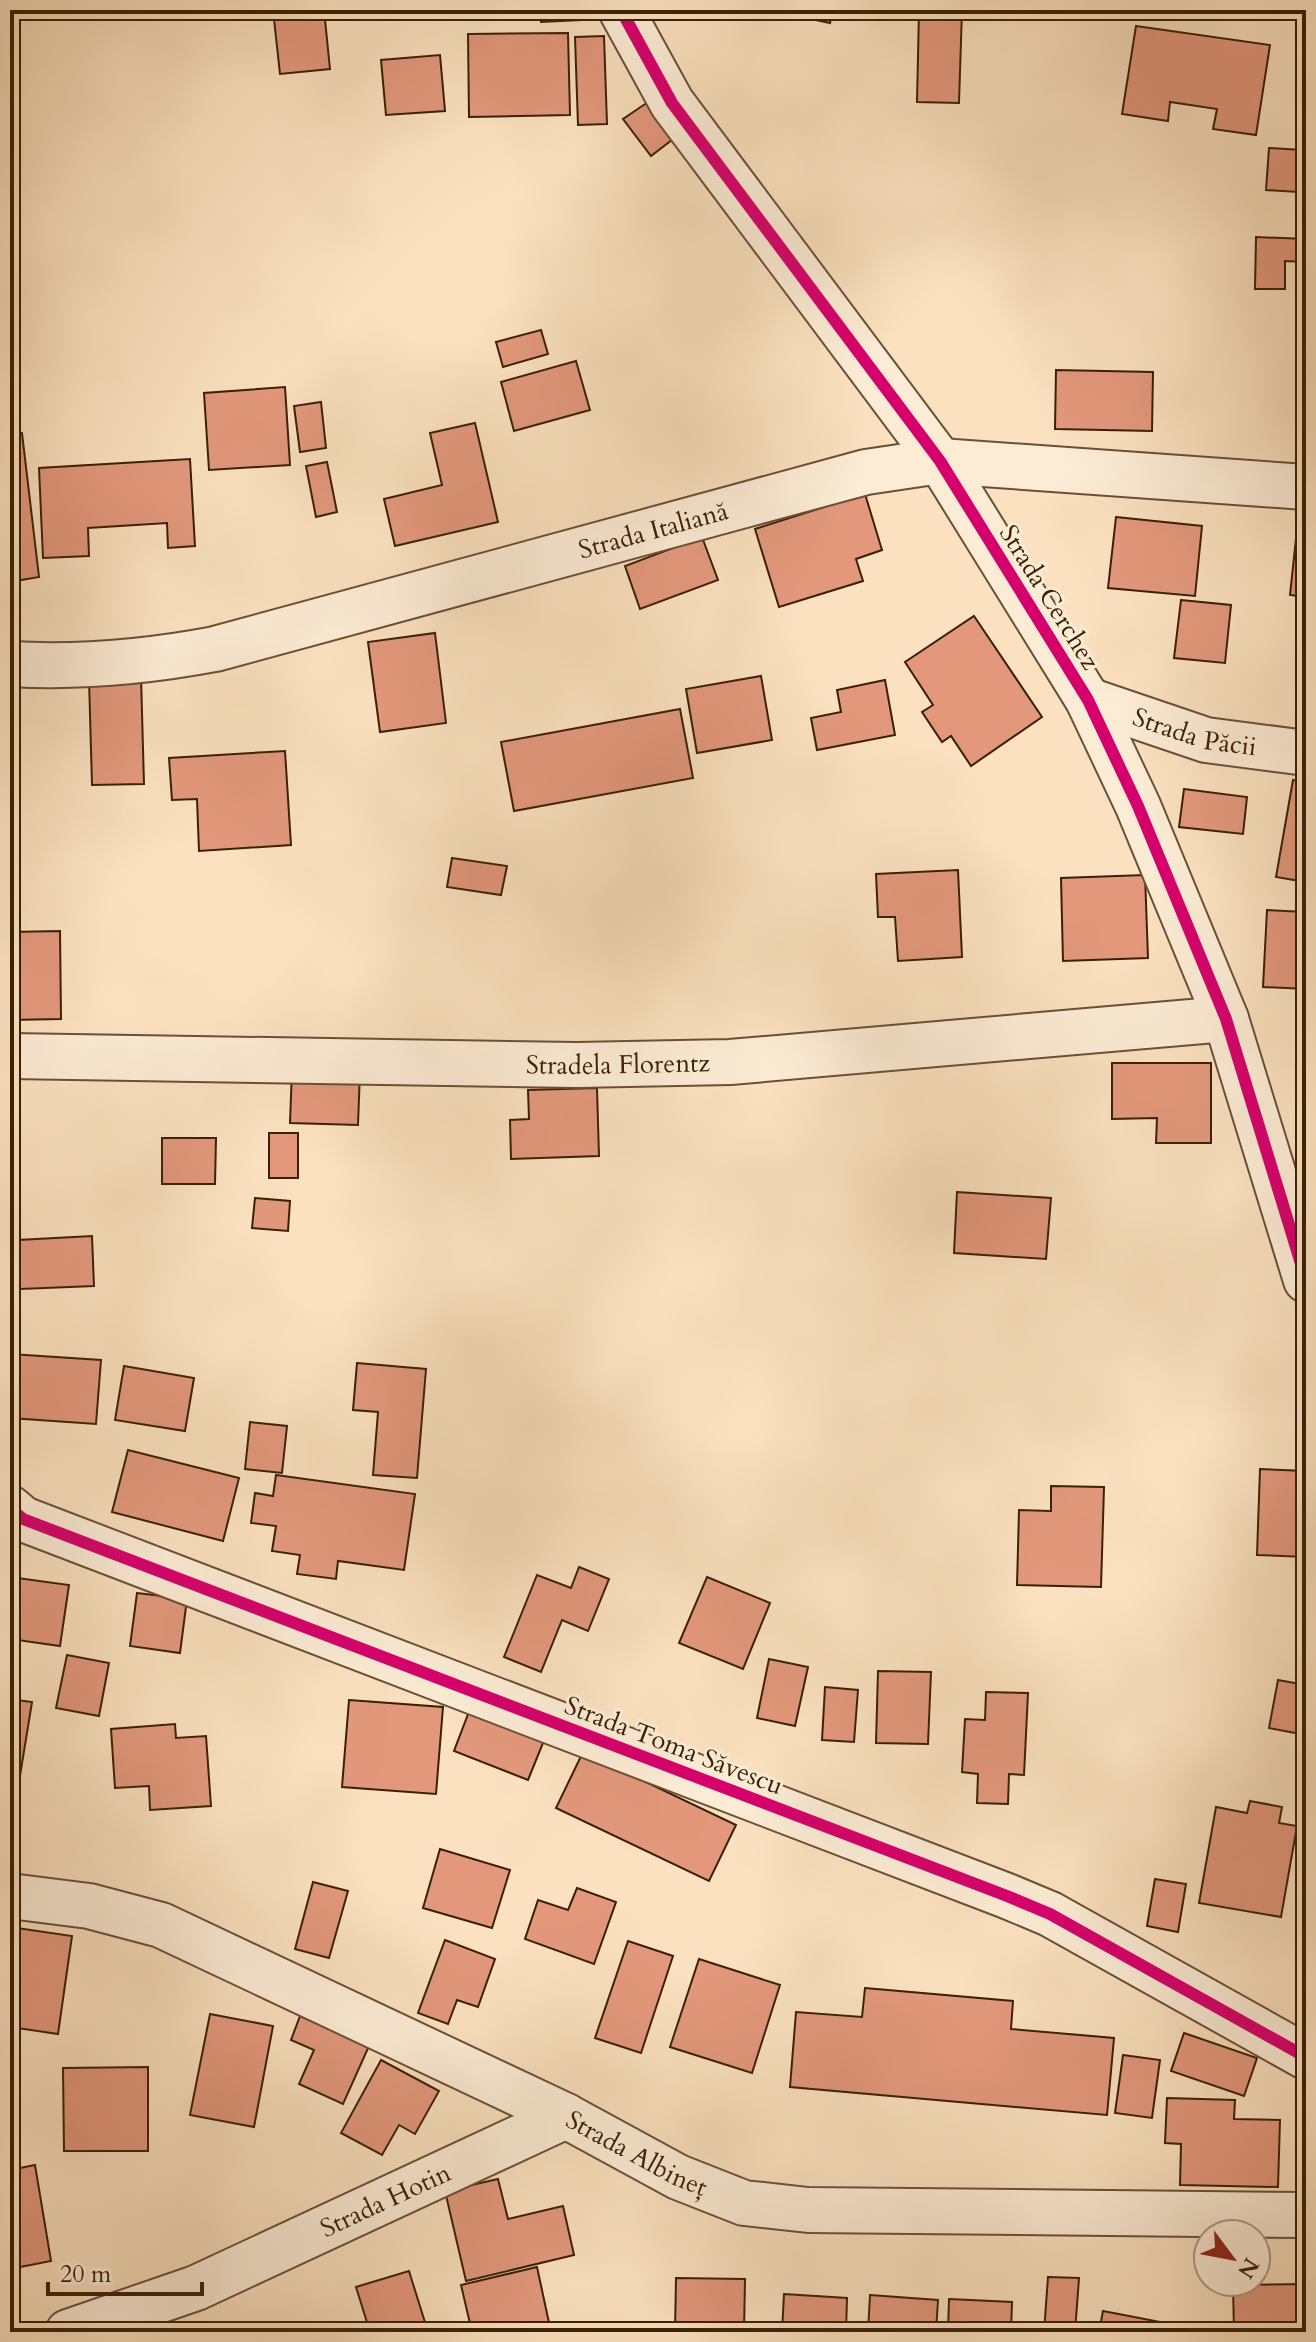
<svg xmlns="http://www.w3.org/2000/svg" width="1316" height="2342" font-family="Cardo,serif">
<style>
.building{fill:#e3987c;stroke:#3a2007;stroke-width:2}
.lines{fill:none;stroke-linecap:round;stroke-linejoin:round}
.minor-casing{stroke:#6a5035;stroke-width:48}
.minor{stroke:#fcecd5;stroke-width:44}
.cycleway-casing{stroke:#fcecd5;stroke-width:17}
.cycleway{stroke:#d6006c;stroke-width:12}
.labels{text-anchor:middle;stroke-width:6;stroke-linejoin:round;paint-order:stroke}
.street-label{font-size:26px;fill:#3a2007;stroke:#fcecd5}
</style>
<rect width="100%" height="100%" fill="#fbe1bf"/>
<filter id="stains"><feTurbulence type="fractalNoise" baseFrequency=".0025" numOctaves="4"/><feColorMatrix values="0 0 0 0 .2 0 0 0 0 .09 0 0 0 0 .02 0 0 0 .5 -.17"/></filter>
<radialGradient id="worn" r=".72"><stop offset=".6" stop-color="#630" stop-opacity="0"/><stop offset="1" stop-color="#630" stop-opacity=".3"/></radialGradient>
<g class="building">
<polygon points="273,10 324,10 330,69 280,74"/>
<polygon points="467,10 527,10 528,14 468,20"/>
<polygon points="541,10 599,10 602,19 541,22"/>
<polygon points="788,10 833,10 830,23 787,14"/>
<polygon points="919,10 962,10 959,103 917,102"/>
<polygon points="1136,26 1270,45 1256,135 1213,129 1217,109 1170,102 1168,121 1122,114"/>
<polygon points="568,33 570,115 469,117 468,34"/>
<polygon points="604,36 607,124 578,125 575,37"/>
<polygon points="440,55 445,111 386,115 381,60"/>
<polygon points="651,100 677,136 651,156 623,119"/>
<polygon points="1269,148 1302,150 1298,192 1266,190"/>
<polygon points="1256,237 1306,239 1306,262 1285,261 1285,289 1255,289"/>
<polygon points="541,330 548,354 503,367 496,342"/>
<polygon points="576,361 590,410 514,431 501,382"/>
<polygon points="1056,370 1153,372 1152,431 1055,429"/>
<polygon points="285,387 290,465 209,470 204,393"/>
<polygon points="321,402 326,448 300,452 294,406"/>
<polygon points="475,423 498,522 395,546 384,499 442,485 430,433"/>
<polygon points="22,433 39,577 10,582 10,434"/>
<polygon points="190,459 195,546 168,548 167,523 88,528 89,556 43,558 39,468"/>
<polygon points="327,462 337,512 316,517 306,466"/>
<polygon points="865,494 882,550 856,559 863,581 779,607 755,529"/>
<polygon points="1116,517 1202,526 1195,596 1108,588"/>
<polygon points="1297,529 1306,530 1306,597 1290,595"/>
<polygon points="702,537 718,580 640,609 625,566"/>
<polygon points="1181,600 1231,605 1225,663 1174,658"/>
<polygon points="974,616 1042,717 971,766 951,736 942,742 922,712 933,705 905,662"/>
<polygon points="435,633 446,723 380,732 368,642"/>
<polygon points="761,676 772,740 697,753 686,689"/>
<polygon points="141,677 144,784 92,785 89,679"/>
<polygon points="885,680 895,735 817,750 811,718 841,712 837,690"/>
<polygon points="680,709 693,778 514,811 501,742"/>
<polygon points="285,751 291,845 199,851 197,799 172,800 169,758"/>
<polygon points="1293,780 1306,782 1306,882 1276,877"/>
<polygon points="1184,789 1247,797 1243,834 1179,827"/>
<polygon points="452,858 507,866 501,895 447,887"/>
<polygon points="958,870 962,957 898,961 895,917 878,917 876,874"/>
<polygon points="1145,875 1148,958 1063,961 1061,878"/>
<polygon points="1267,910 1306,912 1306,989 1263,987"/>
<polygon points="60,931 61,1019 10,1020 10,932"/>
<polygon points="1112,1063 1211,1063 1211,1143 1156,1143 1157,1118 1112,1119"/>
<polygon points="292,1069 360,1071 358,1125 290,1123"/>
<polygon points="597,1088 599,1156 511,1159 510,1120 529,1119 528,1090"/>
<rect x="269" y="1133" width="29" height="45"/>
<polygon points="162,1138 216,1138 215,1184 162,1184"/>
<polygon points="957,1192 1051,1198 1046,1259 954,1253"/>
<polygon points="255,1198 290,1201 288,1231 252,1228"/>
<polygon points="92,1236 94,1286 20,1289 18,1240"/>
<polygon points="10,1354 101,1360 96,1424 10,1418"/>
<polygon points="357,1363 426,1369 417,1478 373,1475 378,1412 353,1410"/>
<polygon points="124,1366 194,1378 185,1431 115,1420"/>
<polygon points="250,1422 287,1426 282,1473 245,1469"/>
<polygon points="128,1450 239,1478 223,1541 112,1512"/>
<polygon points="1260,1469 1306,1471 1306,1557 1257,1555"/>
<polygon points="276,1475 415,1494 404,1570 338,1561 336,1579 297,1574 300,1555 272,1551 276,1526 251,1523 255,1493 273,1496"/>
<polygon points="1051,1486 1104,1487 1101,1587 1017,1585 1019,1510 1051,1511"/>
<polygon points="579,1567 609,1579 588,1631 562,1620 541,1672 504,1657 537,1575 571,1588"/>
<polygon points="10,1577 69,1585 60,1646 10,1639"/>
<polygon points="707,1577 770,1603 743,1669 679,1643"/>
<polygon points="137,1593 187,1599 180,1653 130,1646"/>
<polygon points="67,1655 109,1663 99,1716 56,1708"/>
<polygon points="769,1659 808,1667 795,1726 757,1718"/>
<polygon points="878,1671 931,1672 928,1744 876,1743"/>
<polygon points="1278,1680 1306,1685 1306,1735 1269,1728"/>
<polygon points="825,1687 858,1690 854,1742 822,1740"/>
<polygon points="986,1692 1028,1693 1024,1775 1009,1774 1008,1804 977,1803 978,1774 962,1772 965,1719 985,1720"/>
<polygon points="10,1699 32,1702 19,1782 10,1781"/>
<polygon points="349,1700 443,1707 436,1794 342,1787"/>
<polygon points="470,1709 545,1738 528,1780 454,1751"/>
<polygon points="175,1724 176,1738 206,1736 211,1806 150,1810 149,1786 115,1788 111,1729"/>
<polygon points="583,1752 736,1825 709,1881 556,1808"/>
<polygon points="1250,1801 1282,1807 1279,1823 1297,1826 1281,1917 1199,1903 1216,1807 1247,1813"/>
<polygon points="440,1849 510,1870 492,1928 423,1908"/>
<polygon points="1155,1879 1186,1884 1178,1932 1147,1926"/>
<polygon points="313,1882 348,1891 329,1958 295,1949"/>
<polygon points="577,1888 616,1902 594,1964 525,1939 538,1900 568,1910"/>
<polygon points="10,1927 72,1936 58,2034 10,2027"/>
<polygon points="445,1940 495,1959 478,2007 457,2000 448,2024 418,2013"/>
<polygon points="628,1941 673,1956 641,2053 595,2038"/>
<polygon points="699,1959 780,1985 752,2073 670,2047"/>
<polygon points="865,1988 1013,2001 1011,2029 1114,2038 1107,2115 790,2087 796,2012 862,2017"/>
<polygon points="210,2014 273,2026 254,2127 190,2115"/>
<polygon points="300,2016 369,2046 343,2104 299,2084 314,2050 291,2040"/>
<polygon points="1184,2033 1257,2058 1244,2096 1171,2071"/>
<polygon points="1123,2055 1160,2060 1152,2118 1115,2113"/>
<polygon points="381,2060 439,2091 415,2134 399,2125 382,2155 341,2133"/>
<polygon points="148,2067 148,2151 64,2151 63,2068"/>
<polygon points="1167,2098 1235,2100 1234,2119 1280,2120 1278,2187 1180,2185 1181,2144 1165,2143"/>
<polygon points="35,2165 51,2261 10,2269 10,2170"/>
<polygon points="498,2179 508,2219 563,2206 574,2255 466,2281 445,2191"/>
<polygon points="537,2267 551,2332 472,2332 461,2285"/>
<polygon points="409,2271 428,2332 370,2332 356,2287"/>
<polygon points="1048,2277 1079,2278 1075,2332 1044,2332"/>
<polygon points="676,2278 745,2279 744,2332 675,2332"/>
<polygon points="1306,2284 1306,2332 1234,2332 1233,2285"/>
<polygon points="784,2294 847,2298 846,2332 782,2332"/>
<polygon points="870,2295 938,2300 936,2332 868,2332"/>
<polygon points="949,2299 1012,2302 1011,2332 948,2332"/>
<polygon points="1103,2311 1207,2331 1207,2332 1099,2332"/>
</g>
<g class="lines">
<g class="minor-casing">
<g id="minor">
<polyline points="621,10 672,103 940,461 1088,700 1138,806 1226,1019 1306,1280"/>
<path id="s1" d="M10 664C80 668 146 662 215 649L866 472 940 461 1306 487"/>
<path id="s2" d="M1088 700 1206 740 1306 753"/>
<path id="s3" d="M10 1056 577 1065 730 1062 1226 1019"/>
<polyline points="10,1508 23,1519 1007,1896 1050,1914 1306,2057"/>
<path id="s4" d="M10 1896 89 1906 161 1925 566 2116 678 2177 744 2203 808 2210 1306 2215"/>
<path id="s5" d="M68 2332 196 2288 566 2116"/>
</g>
</g>
<use href="#minor" class="minor"/>
<g class="cycleway-casing">
<g id="cycleway">
<polyline points="621,10 672,103 940,461 1088,700 1138,806 1226,1019 1306,1280"/>
<polyline points="10,1508 23,1519 1007,1896 1050,1914 1306,2057"/>
</g>
</g>
<use href="#cycleway" class="cycleway"/>
</g>
<g class="labels">
<g class="street-label">
<text dy="9" stroke="none"><textPath href="#s1" startOffset="660">Strada Italiană</textPath></text>
<text transform="translate(1050 597) rotate(58)" y="9">Strada Cerchez</text>
<text dy="9" stroke="none"><textPath href="#s2" startOffset="112">Strada Păcii</textPath></text>
<text dy="9" stroke="none"><textPath href="#s3" startOffset="608">Stradela Florentz</textPath></text>
<text transform="translate(674 1745) rotate(21)" y="9">Strada Toma Săvescu</text>
<text dy="9" stroke="none"><textPath href="#s4" startOffset="682">Strada Albineț</textPath></text>
<text dy="9" stroke="none"><textPath href="#s5" startOffset="344">Strada Hotin</textPath></text>
</g>
</g>
<rect width="1316" height="2342" fill="none" stroke="#fbe1bf" stroke-width="40"/>
<rect x="12" y="12" width="1292" height="2318" fill="none" stroke="#3a2007" stroke-width="4"/>
<rect x="20" y="20" width="1276" height="2302" fill="none" stroke="#3a2007" stroke-width="2"/>
<g transform="translate(1232 2258) rotate(122)"><circle r="38" fill="#fcecd5" stroke="#ae9a83" stroke-width="2"/>
<path d="M0-6L14 30L0 20L-14 30Z" fill="#8f2418"/>
<text y="-12" font-size="22" font-weight="bold" text-anchor="middle" fill="#3a2007">N</text>
</g>
<path d="M48 2282v12h154v-12" fill="none" stroke="#3a2007" stroke-width="4"/>
<text x="60" y="2282" font-size="24" fill="#3a2007" stroke="#fcecd5" stroke-width="6" paint-order="stroke">20 m</text>
<rect width="100%" height="100%" filter="url(#stains)"/>
<rect width="100%" height="100%" fill="url(#worn)"/>
</svg>
